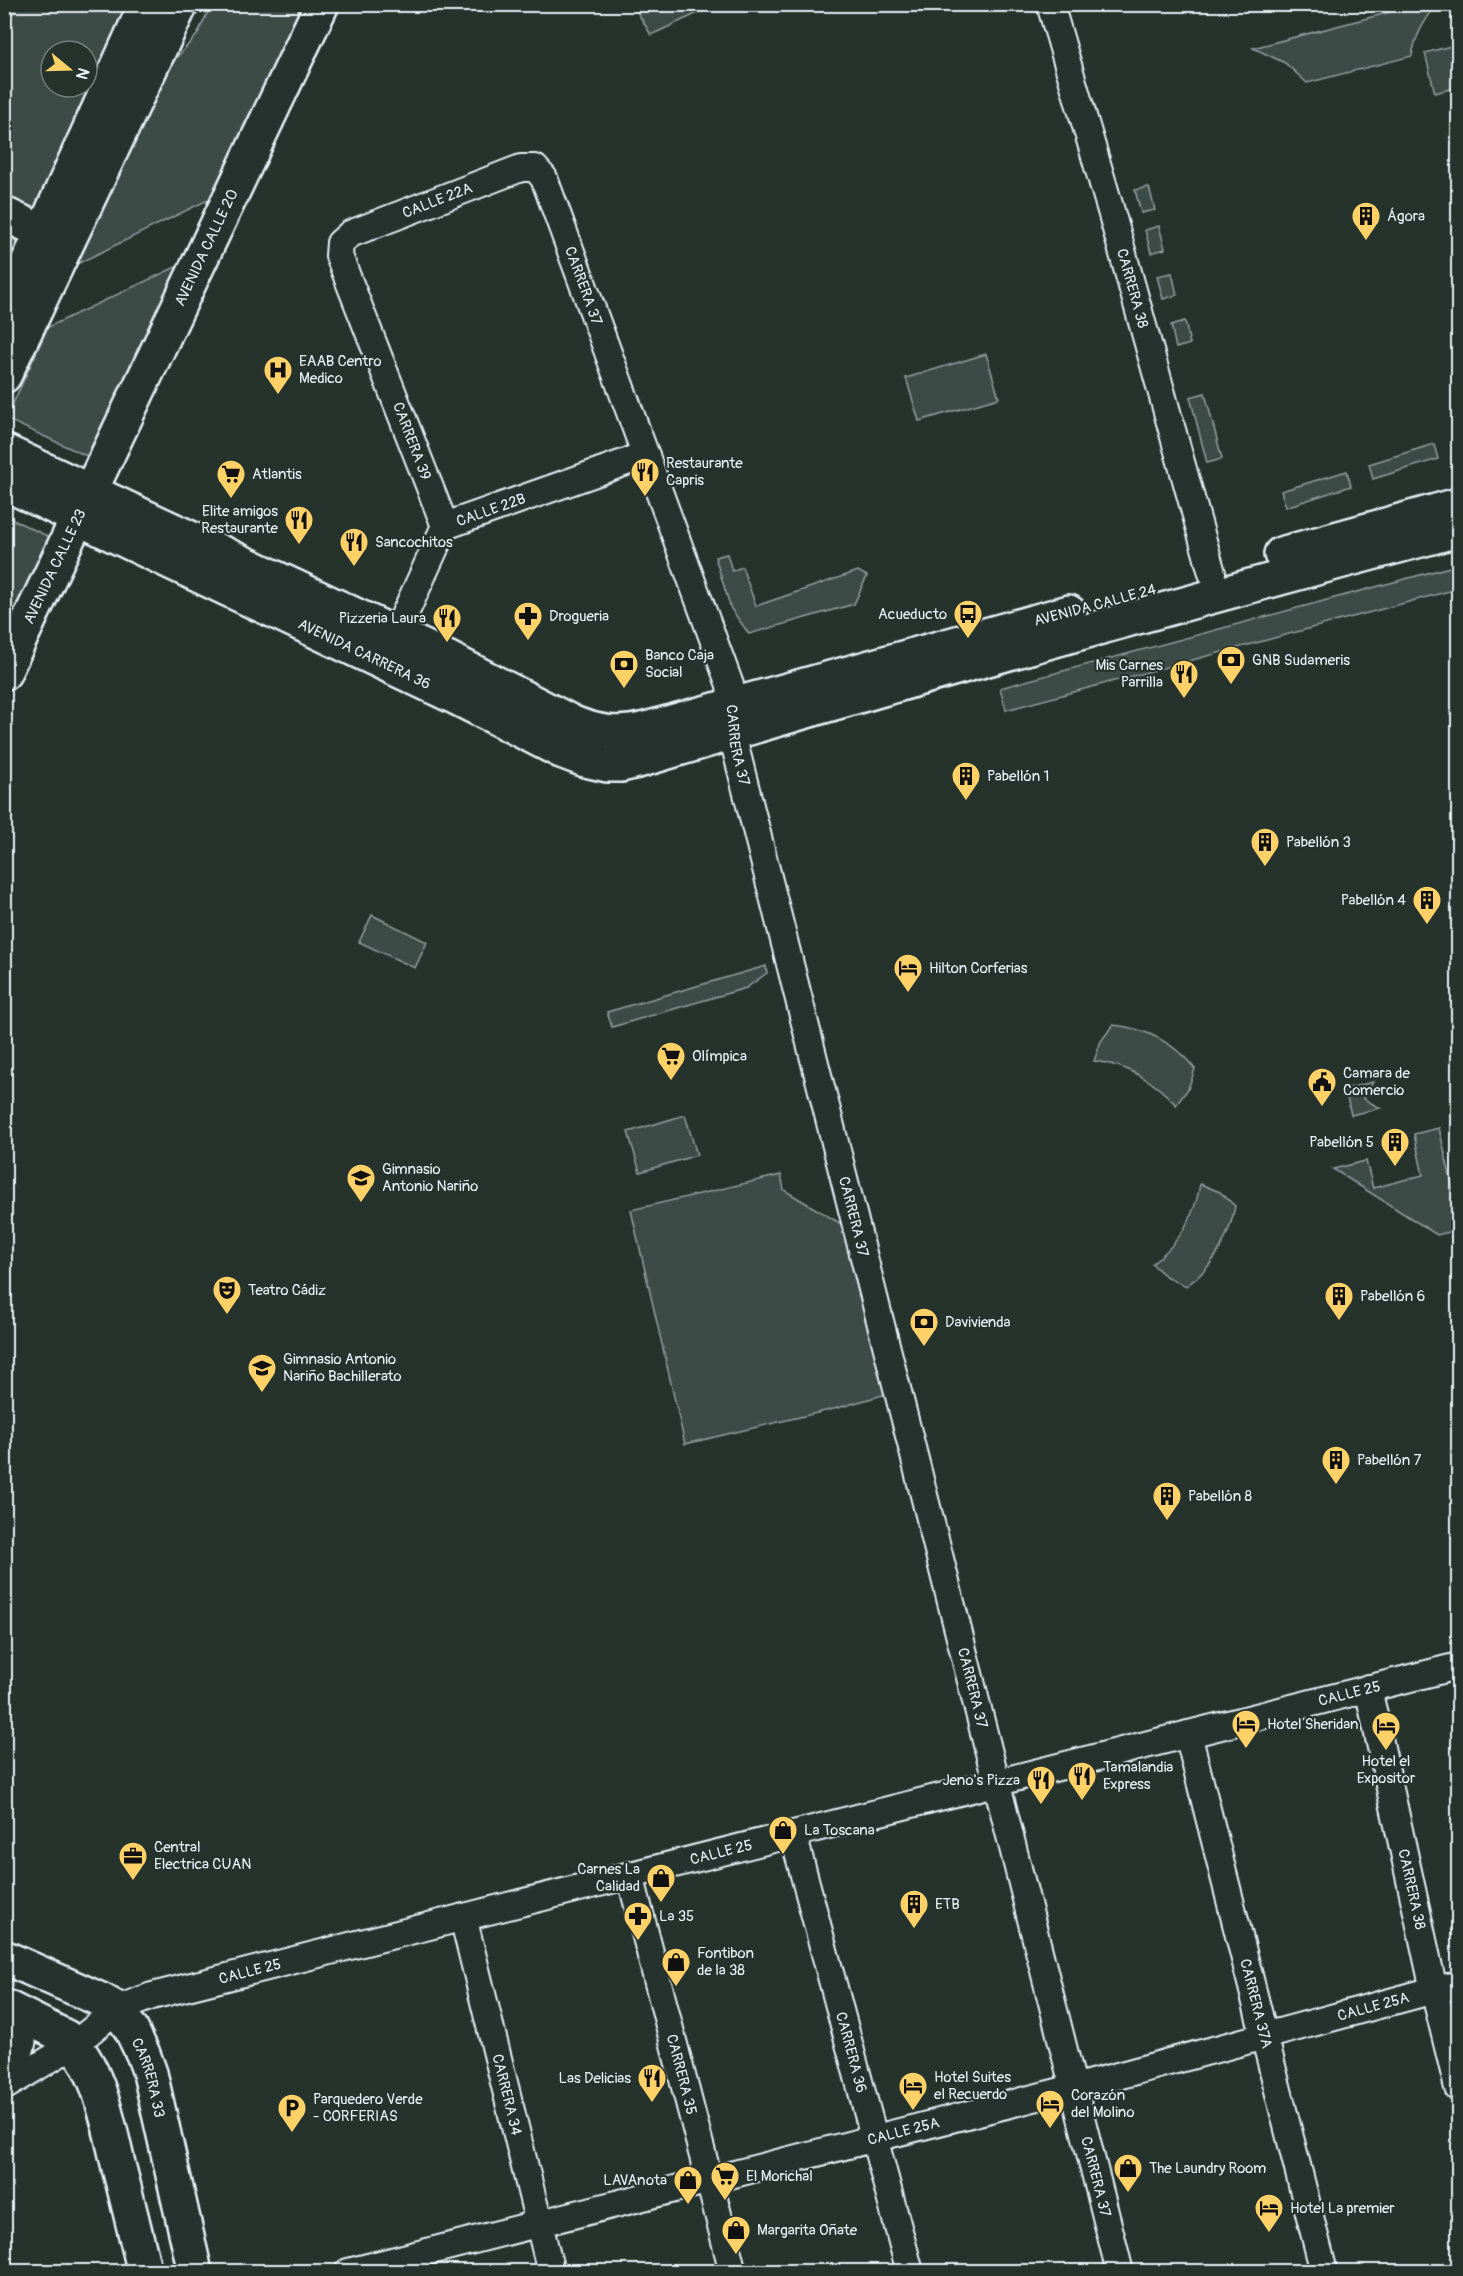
<svg xmlns="http://www.w3.org/2000/svg" width="1463" height="2276" font-family="Pangolin,sans-serif">
<style>
.green{fill:#3e4b47;stroke:#939ea0;stroke-width:1.5;fill-rule:evenodd}
.lines{fill:none;stroke-linecap:round;stroke-linejoin:round}
.minor-casing{stroke:#e8f1f8;stroke-width:30}
.major-casing{stroke:#e8f1f8;stroke-width:38}
.highway-casing{stroke:#e8f1f8;stroke-width:38}
.minor{stroke:#26332d;stroke-width:26}
.major{stroke:#26332d;stroke-width:33}
.highway{stroke:#26332d;stroke-width:33}
.labels{text-anchor:middle;stroke-width:4.5;stroke-linejoin:round;paint-order:stroke}
.street-label{font-size:15px;fill:#e8f1f8;stroke:#26332d}
.poi-label{font-size:15px;fill:#e8f1f8;stroke:#26332d;text-anchor:start}
</style>
<rect width="100%" height="100%" fill="#26332d"/>
<filter id="ink" filterUnits="userSpaceOnUse"><feTurbulence type="fractalNoise" baseFrequency=".0167" numOctaves="2"/><feDisplacementMap in="SourceGraphic" scale="12" xChannelSelector="R" yChannelSelector="G"/><feConvolveMatrix kernelMatrix="1 2 1 2 8 2 1 2 1" color-interpolation-filters="sRGB"/></filter>
<g filter="url(#ink)">
<g class="green">
<path d="M1421 4 1437 5C1424 20 1415 36 1412 56L1307 83 1285 63 1253 48Z"/>
<path d="M17 5H129L36 213 5 198V31ZM51 51H87V87H51Z"/>
<polygon points="211,5 308,5 218,195 73,266 161,75 197,35"/>
<polygon points="633,5 715,5 651,35"/>
<polygon points="1458,44 1458,87 1435,93 1425,53"/>
<polygon points="1149,187 1155,210 1141,213 1135,190"/>
<polygon points="1159,226 1165,249 1151,253 1145,230"/>
<polygon points="5,236 20,243 5,275"/>
<polygon points="182,264 89,457 6,419 48,327"/>
<polygon points="1172,273 1177,295 1163,299 1157,276"/>
<polygon points="1185,321 1190,344 1176,348 1171,325"/>
<polygon points="986,354 999,398 919,421 906,378"/>
<polygon points="1205,393 1222,459 1207,463 1190,397"/>
<polygon points="1434,444 1438,459 1373,479 1369,464"/>
<polygon points="1347,471 1351,486 1286,507 1281,491"/>
<polygon points="5,516 56,540 5,647"/>
<polygon points="727,554 732,571 742,567 756,606 858,571 867,576 854,604 749,634 731,609 715,557"/>
<polygon points="1450,567 1457,589 1006,710 1000,688"/>
<polygon points="372,915 427,942 415,968 359,942"/>
<polygon points="766,966 767,973 746,988 612,1027 607,1012"/>
<path d="M1113 1025C1146 1028 1175 1043 1195 1069L1188 1089 1176 1105C1154 1080 1127 1065 1094 1061L1101 1041Z"/>
<polygon points="1373,1082 1364,1099 1380,1108 1351,1115 1345,1089"/>
<polygon points="685,1115 697,1155 640,1172 628,1132"/>
<polygon points="1439,1128 1458,1210 1458,1230 1437,1235 1333,1169 1366,1161 1373,1188 1423,1175 1414,1134"/>
<polygon points="781,1175 784,1190 843,1225 886,1394 834,1409 685,1444 631,1210"/>
<path d="M1200 1184 1220 1192 1235 1206C1229 1238 1214 1267 1186 1286L1167 1277 1152 1264C1178 1244 1195 1217 1200 1184Z"/>
</g>
<g class="lines">
<g class="minor-casing">
<g id="minor">
<path id="s1" d="M1050 4 1111 211 1212 573"/>
<path id="s2" d="M445 526 339 256 340 243 350 234 521 168H535L544 178 730 685 735 746 1120 2272"/>
<path id="s3" d="M388 651 445 526 646 455"/>
<path id="s4" d="M1368 1688 1434 1990 1458 2088"/>
<path id="s5" d="M1188 1734 1324 2272"/>
<path id="s6" d="M793 1834 910 2272"/>
<path id="s7" d="M630 1875 733 2272"/>
<path id="s8" d="M463 1917 551 2272"/>
<path d="M4 2078C21 2053 30 2040 16 2011"/>
<path id="s9" d="M4 2087 75 2044 117 2009 152 1996 1458 1666"/>
<path id="s10" d="M348 2272 1073 2088 1434 1990 1458 1985"/>
</g>
</g>
<g class="major-casing">
<g id="major">
<path d="M4 451 447 658 573 723C598 733 619 736 646 729L1069 612"/>
<path id="s11" d="M4 483 455 697 561 751 585 760 607 765H621L638 761C910 679 1184 603 1458 530"/>
<polyline points="1281,554 1458,505"/>
<path id="s12" d="M4 1957 101 2000 117 2009 131 2029 143 2054 150 2073 195 2272"/>
<path d="M4 2006 66 2037C99 2064 109 2127 119 2168 128 2202 136 2237 145 2272"/>
</g>
</g>
<g class="highway-casing">
<g id="highway">
<polyline points="4,214 43,232"/>
<polyline points="4,310 43,232 146,4"/>
<polyline points="4,376 181,4"/>
<path id="s13" d="M4 673 322 4"/>
</g>
</g>
<use href="#minor" class="minor"/>
<use href="#major" class="major"/>
<use href="#highway" class="highway"/>
</g>
</g>
<defs>
<g id="building-pin" transform="scale(1.5)"><path d="M0 17L-7.5 6A9.5 9.5 0 1 1 7.5 6Z" fill="#ffd166" stroke="#26332d"/><path d="M-4-6H4V6H1V3H-1V6H-4ZM-2.5-4.3h1.7v1.8h-1.7ZM.8-4.3h1.7v1.8H.8ZM-2.5-1h1.7V.8h-1.7ZM.8-1h1.7V.8H.8Z" fill="#111"/></g>
<g id="hospital-pin" transform="scale(1.5)"><path d="M0 17L-7.5 6A9.5 9.5 0 1 1 7.5 6Z" fill="#ffd166" stroke="#26332d"/><path d="M-5-5h3v3.5h4V-5h3V5h-3V1.5h-4V5h-3Z" fill="#111"/></g>
<g id="restaurant-pin" transform="scale(1.5)"><path d="M0 17L-7.5 6A9.5 9.5 0 1 1 7.5 6Z" fill="#ffd166" stroke="#26332d"/><path d="M-5-6h1v4h1v-4h1v4h1v-4h1v5L-1.5 .5V6h-2V.5L-5-1ZM5-6V6H3V1.5H1.5Q1.5-4 5-6Z" fill="#111"/></g>
<g id="supermarket-pin" transform="scale(1.5)"><path d="M0 17L-7.5 6A9.5 9.5 0 1 1 7.5 6Z" fill="#ffd166" stroke="#26332d"/><path d="M-6-5.5h2.5l.6 2H6L4.5 2H-2.5L-4.4-4H-6ZM-1.5 3.2a1.3 1.3 0 1 0 .1 0ZM3 3.2a1.3 1.3 0 1 0 .1 0Z" fill="#111"/></g>
<g id="bus-pin" transform="scale(1.5)"><path d="M0 17L-7.5 6A9.5 9.5 0 1 1 7.5 6Z" fill="#ffd166" stroke="#26332d"/><path d="M-5-6H5V4H4V6H2V4H-2V6H-4V4H-5ZM-3.5-4V0h7V-4ZM-3.5 1.2v1.5H-2V1.2ZM2 1.2v1.5H3.5V1.2Z" fill="#111"/></g>
<g id="pharmacy-pin" transform="scale(1.5)"><path d="M0 17L-7.5 6A9.5 9.5 0 1 1 7.5 6Z" fill="#ffd166" stroke="#26332d"/><path d="M-2-6h4v4h4v4h-4v4h-4v-4h-4v-4h4Z" fill="#111"/></g>
<g id="bank-pin" transform="scale(1.5)"><path d="M0 17L-7.5 6A9.5 9.5 0 1 1 7.5 6Z" fill="#ffd166" stroke="#26332d"/><path d="M-6-4H6V4H-6ZM0-2.3a2.3 2.3 0 1 0 0 4.6a2.3 2.3 0 1 0 0-4.6Z" fill="#111"/></g>
<g id="hotel-pin" transform="scale(1.5)"><path d="M0 17L-7.5 6A9.5 9.5 0 1 1 7.5 6Z" fill="#ffd166" stroke="#26332d"/><path d="M-6-4.5h1.5V1H6V5H4.5V3h-9V5H-6ZM-4 0a1.8 1.8 0 1 1 3.6 0ZM.5 0V-2.5h3Q6-2.5 6 0Z" fill="#111"/></g>
<g id="civic-pin" transform="scale(1.5)"><path d="M0 17L-7.5 6A9.5 9.5 0 1 1 7.5 6Z" fill="#ffd166" stroke="#26332d"/><path d="M-.6-6.5H3V-4.5H.6V-3L4-1V1h2V6H-6V1h2V-1L-.6-3ZM-1.2 2.5V6h2.4V2.5Z" fill="#111"/></g>
<g id="school-pin" transform="scale(1.5)"><path d="M0 17L-7.5 6A9.5 9.5 0 1 1 7.5 6Z" fill="#ffd166" stroke="#26332d"/><path d="M0-5L7-2L0 1L-7-2ZM-4 1L0 2.5L4 1V4Q0 6-4 4Z" fill="#111"/></g>
<g id="theatre-pin" transform="scale(1.5)"><path d="M0 17L-7.5 6A9.5 9.5 0 1 1 7.5 6Z" fill="#ffd166" stroke="#26332d"/><path d="M-5-5.5Q0-4 5-5.5V0Q5 5 0 6Q-5 5-5 0ZM-3.3-2.5H-1v1.5H-3.3ZM1-2.5H3.3v1.5H1ZM-2.8 1Q0 5.5 2.8 1Z" fill="#111"/></g>
<g id="university-pin" transform="scale(1.5)"><path d="M0 17L-7.5 6A9.5 9.5 0 1 1 7.5 6Z" fill="#ffd166" stroke="#26332d"/><path d="M0-5L7-2L0 1L-7-2ZM-4 1L0 2.5L4 1V4Q0 6-4 4Z" fill="#111"/></g>
<g id="shop-pin" transform="scale(1.5)"><path d="M0 17L-7.5 6A9.5 9.5 0 1 1 7.5 6Z" fill="#ffd166" stroke="#26332d"/><path d="M-5-2.5h2.3a2.7 3.5 0 0 1 5.4 0H5L5.5 6h-11ZM-1.5-2.5h3a1.5 2.3 0 0 0-3 0Z" fill="#111"/></g>
<g id="office-pin" transform="scale(1.5)"><path d="M0 17L-7.5 6A9.5 9.5 0 1 1 7.5 6Z" fill="#ffd166" stroke="#26332d"/><path d="M-6-3h4V-5.5h4V-3h4V5H-6ZM-1-4.5V-3h2v-1.5ZM-6 0V1H6V0Z" fill="#111"/></g>
<g id="parking-pin" transform="scale(1.5)"><path d="M0 17L-7.5 6A9.5 9.5 0 1 1 7.5 6Z" fill="#ffd166" stroke="#26332d"/><path d="M-3.5-5.5H1a3.5 3.5 0 0 1 0 7H-1V5.5H-3.5ZM-1-3.4V-.6H.8a1.4 1.4 0 0 0 0-2.8Z" fill="#111"/></g>
</defs>
<g fill-rule="evenodd">
<use href="#building-pin" x="1366" y="216"/>
<use href="#hospital-pin" x="278" y="370"/>
<use href="#restaurant-pin" x="645" y="472"/>
<use href="#supermarket-pin" x="231" y="474"/>
<use href="#restaurant-pin" x="299" y="520"/>
<use href="#restaurant-pin" x="354" y="542"/>
<use href="#bus-pin" x="968" y="614"/>
<use href="#pharmacy-pin" x="528" y="616"/>
<use href="#restaurant-pin" x="447" y="618"/>
<use href="#bank-pin" x="1231" y="660"/>
<use href="#bank-pin" x="624" y="664"/>
<use href="#restaurant-pin" x="1184" y="674"/>
<use href="#building-pin" x="966" y="776"/>
<use href="#building-pin" x="1265" y="842"/>
<use href="#building-pin" x="1427" y="900"/>
<use href="#hotel-pin" x="908" y="968"/>
<use href="#supermarket-pin" x="671" y="1056"/>
<use href="#civic-pin" x="1322" y="1082"/>
<use href="#building-pin" x="1395" y="1142"/>
<use href="#school-pin" x="361" y="1178"/>
<use href="#theatre-pin" x="227" y="1290"/>
<use href="#building-pin" x="1339" y="1296"/>
<use href="#bank-pin" x="924" y="1322"/>
<use href="#university-pin" x="262" y="1368"/>
<use href="#building-pin" x="1336" y="1460"/>
<use href="#building-pin" x="1167" y="1496"/>
<use href="#hotel-pin" x="1246" y="1724"/>
<use href="#hotel-pin" x="1386" y="1726"/>
<use href="#restaurant-pin" x="1082" y="1776"/>
<use href="#restaurant-pin" x="1041" y="1780"/>
<use href="#shop-pin" x="783" y="1830"/>
<use href="#office-pin" x="133" y="1856"/>
<use href="#shop-pin" x="661" y="1878"/>
<use href="#building-pin" x="914" y="1904"/>
<use href="#pharmacy-pin" x="638" y="1916"/>
<use href="#shop-pin" x="676" y="1962"/>
<use href="#restaurant-pin" x="652" y="2078"/>
<use href="#hotel-pin" x="913" y="2086"/>
<use href="#hotel-pin" x="1050" y="2104"/>
<use href="#parking-pin" x="292" y="2108"/>
<use href="#shop-pin" x="1128" y="2168"/>
<use href="#supermarket-pin" x="725" y="2176"/>
<use href="#shop-pin" x="688" y="2180"/>
<use href="#hotel-pin" x="1269" y="2208"/>
<use href="#shop-pin" x="736" y="2230"/>
</g>
<g class="labels">
<g class="street-label">
<text dy="5" stroke="none"><textPath href="#s2" startOffset="410">CALLE 22A</textPath></text>
<text dy="5" stroke="none"><textPath href="#s13" startOffset="471">AVENIDA CALLE 20</textPath></text>
<text dy="5" stroke="none"><textPath href="#s2" startOffset="642">CARRERA 37</textPath></text>
<text dy="5" stroke="none"><textPath href="#s1" startOffset="296">CARRERA 38</textPath></text>
<text transform="translate(412 441) rotate(69)" y="5">CARRERA 39</text>
<text dy="5" stroke="none"><textPath href="#s3" startOffset="186">CALLE 22B</textPath></text>
<text dy="5" stroke="none"><textPath href="#s13" startOffset="118">AVENIDA CALLE 23</textPath></text>
<text transform="translate(1095 605) rotate(-15)" y="5">AVENIDA CALLE 24</text>
<text dy="5" stroke="none"><textPath href="#s11" startOffset="399">AVENIDA CARRERA 36</textPath></text>
<text dy="5" stroke="none"><textPath href="#s2" startOffset="1128">CARRERA 37</textPath></text>
<text dy="5" stroke="none"><textPath href="#s2" startOffset="1614">CARRERA 37</textPath></text>
<text dy="5" stroke="none"><textPath href="#s2" startOffset="2100">CARRERA 37</textPath></text>
<text dy="5" stroke="none"><textPath href="#s9" startOffset="1410">CALLE 25</textPath></text>
<text dy="5" stroke="none"><textPath href="#s9" startOffset="762">CALLE 25</textPath></text>
<text dy="5" stroke="none"><textPath href="#s4" startOffset="206">CARRERA 38</textPath></text>
<text dy="5" stroke="none"><textPath href="#s9" startOffset="276">CALLE 25</textPath></text>
<text dy="5" stroke="none"><textPath href="#s5" startOffset="278">CARRERA 37A</textPath></text>
<text dy="5" stroke="none"><textPath href="#s10" startOffset="1059">CALLE 25A</textPath></text>
<text dy="5" stroke="none"><textPath href="#s6" startOffset="226">CARRERA 36</textPath></text>
<text dy="5" stroke="none"><textPath href="#s7" startOffset="206">CARRERA 35</textPath></text>
<text dy="5" stroke="none"><textPath href="#s12" startOffset="201">CARRERA 33</textPath></text>
<text dy="5" stroke="none"><textPath href="#s8" startOffset="183">CARRERA 34</textPath></text>
<text dy="5" stroke="none"><textPath href="#s10" startOffset="573">CALLE 25A</textPath></text>
<text dy="5" stroke="none"><textPath href="#s2" startOffset="2604">CARRERA 37</textPath></text>
</g>
<g class="poi-label">
<text x="1387" y="221">Ágora</text>
<text x="299" y="366">EAAB Centro<tspan x="299" dy="17">Medico</tspan></text>
<text x="666" y="468">Restaurante<tspan x="666" dy="17">Capris</tspan></text>
<text x="252" y="479">Atlantis</text>
<text x="278" y="516" text-anchor="end">Elite amigos<tspan x="278" dy="17">Restaurante</tspan></text>
<text x="375" y="547">Sancochitos</text>
<text x="947" y="619" text-anchor="end">Acueducto</text>
<text x="549" y="621">Drogueria</text>
<text x="426" y="623" text-anchor="end">Pizzeria Laura</text>
<text x="645" y="660">Banco Caja<tspan x="645" dy="17">Social</tspan></text>
<text x="1252" y="665">GNB Sudameris</text>
<text x="1163" y="670" text-anchor="end">Mis Carnes<tspan x="1163" dy="17">Parrilla</tspan></text>
<text x="987" y="781">Pabellón 1</text>
<text x="1286" y="847">Pabellón 3</text>
<text x="1406" y="905" text-anchor="end">Pabellón 4</text>
<text x="929" y="973">Hilton Corferias</text>
<text x="692" y="1061">Olímpica</text>
<text x="1343" y="1078">Camara de<tspan x="1343" dy="17">Comercio</tspan></text>
<text x="1374" y="1147" text-anchor="end">Pabellón 5</text>
<text x="382" y="1174">Gimnasio<tspan x="382" dy="17">Antonio Nariño</tspan></text>
<text x="248" y="1295">Teatro Cádiz</text>
<text x="1360" y="1301">Pabellón 6</text>
<text x="945" y="1327">Davivienda</text>
<text x="283" y="1364">Gimnasio Antonio<tspan x="283" dy="17">Nariño Bachillerato</tspan></text>
<text x="1357" y="1465">Pabellón 7</text>
<text x="1188" y="1501">Pabellón 8</text>
<text x="1267" y="1729">Hotel Sheridan</text>
<text x="1386" y="1766" text-anchor="middle">Hotel el<tspan x="1386" dy="17">Expositor</tspan></text>
<text x="1103" y="1772">Tamalandia<tspan x="1103" dy="17">Express</tspan></text>
<text x="1020" y="1785" text-anchor="end">Jeno's Pizza</text>
<text x="804" y="1835">La Toscana</text>
<text x="154" y="1852">Central<tspan x="154" dy="17">Electrica CUAN</tspan></text>
<text x="640" y="1874" text-anchor="end">Carnes La<tspan x="640" dy="17">Calidad</tspan></text>
<text x="935" y="1909">ETB</text>
<text x="659" y="1921">La 35</text>
<text x="697" y="1958">Fontibon<tspan x="697" dy="17">de la 38</tspan></text>
<text x="934" y="2082">Hotel Suites<tspan x="934" dy="17">el Recuerdo</tspan></text>
<text x="631" y="2083" text-anchor="end">Las Delicias</text>
<text x="1071" y="2100">Corazón<tspan x="1071" dy="17">del Molino</tspan></text>
<text x="313" y="2104">Parquedero Verde<tspan x="313" dy="17">- CORFERIAS</tspan></text>
<text x="1149" y="2173">The Laundry Room</text>
<text x="746" y="2181">El Morichal</text>
<text x="667" y="2185" text-anchor="end">LAVAnota</text>
<text x="1290" y="2213">Hotel La premier</text>
<text x="757" y="2235">Margarita Oñate</text>
</g>
</g>
<rect width="1463" height="2276" fill="none" stroke="#26332d" stroke-width="24"/>
<rect x="12" y="12" width="1439" height="2252" fill="none" stroke="#e8f1f8" stroke-width="2" filter="url(#ink)"/>
<g transform="translate(69 69) rotate(109)"><circle r="28" fill="#26332d" stroke="#747f7e" stroke-width="1.5"/>
<path d="M0-4.5L10 22L0 15L-10 22Z" fill="#ffd166"/>
<text y="-9" font-size="16" font-weight="bold" text-anchor="middle" fill="#e8f1f8">N</text>
</g>
</svg>
